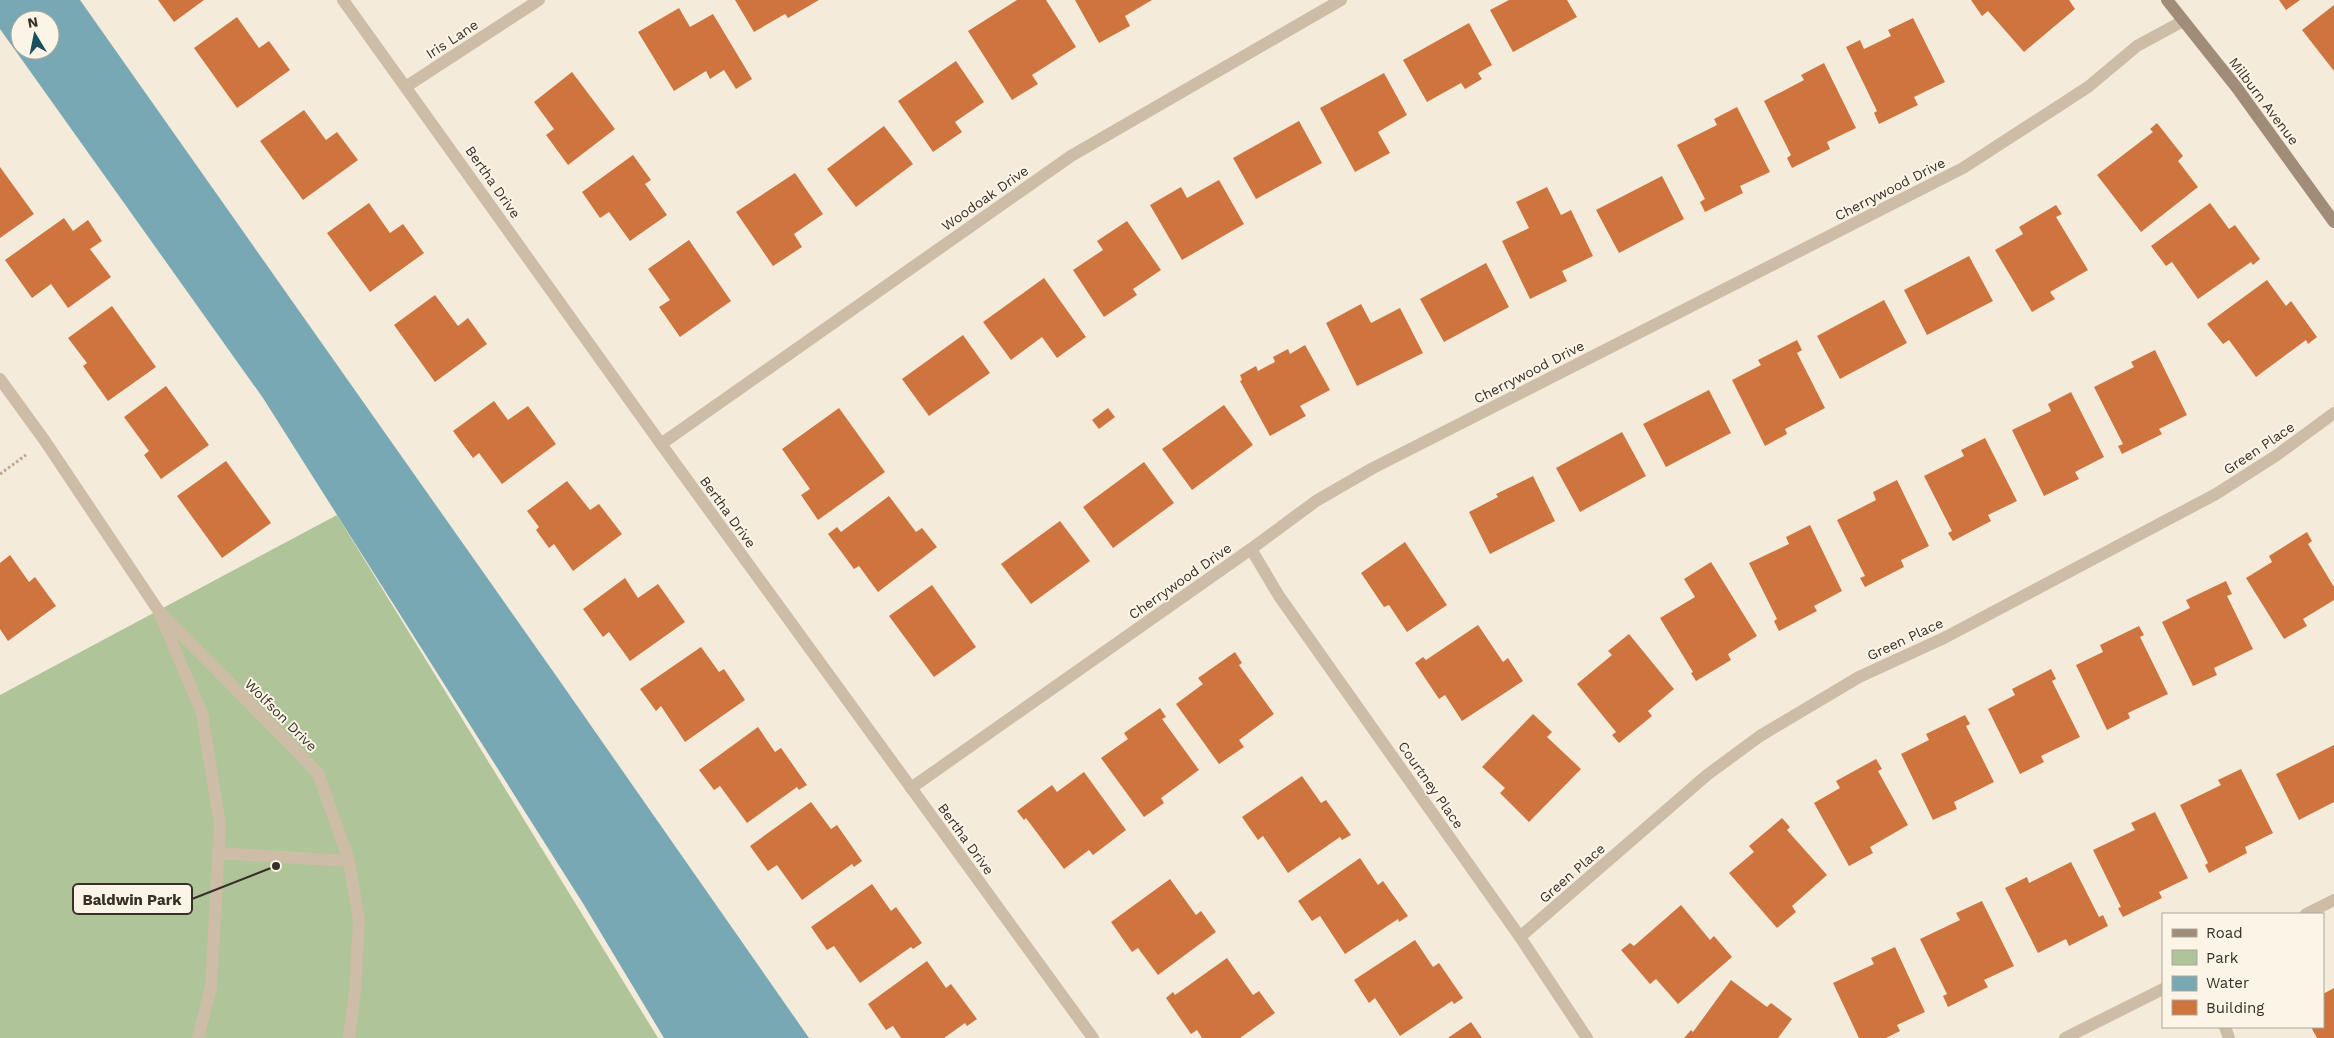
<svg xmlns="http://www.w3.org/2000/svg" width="2334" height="1038" font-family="'Work Sans',sans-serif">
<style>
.green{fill:#b0c49a}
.water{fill:#78a8b3;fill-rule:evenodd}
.building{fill:#ce753f}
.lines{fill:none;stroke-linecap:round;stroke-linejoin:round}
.path{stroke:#b9a790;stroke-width:3;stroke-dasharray:2.5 2.5;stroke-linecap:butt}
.street{stroke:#cdbda6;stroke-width:12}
.secondary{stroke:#a08c77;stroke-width:12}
.labels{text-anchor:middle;stroke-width:4;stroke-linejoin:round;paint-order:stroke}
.street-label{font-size:14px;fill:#382f28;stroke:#fbf5e8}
.leader{fill:none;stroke:#382f28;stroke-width:2}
.callout-dot{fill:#382f28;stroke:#fbf5e8;stroke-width:2}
.callout{fill:#fbf5e8;stroke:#382f28;stroke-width:2}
.callout-label{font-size:15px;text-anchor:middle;font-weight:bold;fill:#382f28}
</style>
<rect width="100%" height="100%" fill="#f4ebdb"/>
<polygon class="green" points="337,515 658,1038 0,1038 0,695"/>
<path class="water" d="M0 0H80L557 677 809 1038H664L584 905 263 398 0 29ZM20 20H50V50H20Z"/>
<g class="building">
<polygon points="158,0 204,0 174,22"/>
<polygon points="735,0 819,0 788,18 785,14 754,32"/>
<polygon points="1017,0 1046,0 1076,47 1032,75 1038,84 1012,100 968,31"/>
<polygon points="1075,0 1152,0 1125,16 1130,26 1099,43"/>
<polygon points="1509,0 1567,0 1577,17 1513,52 1490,10"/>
<polygon points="1971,0 2069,0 2075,9 2024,52 1988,11 1982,16"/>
<polygon points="2279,0 2300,0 2286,10"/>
<polygon points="2334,5 2334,71 2302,30"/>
<polygon points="679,8 690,27 713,14 752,79 736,89 724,70 710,79 706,71 674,91 638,32"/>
<polygon points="237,17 259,48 269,41 290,70 237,108 194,48"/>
<polygon points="1913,18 1945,82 1914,97 1918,105 1879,124 1874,113 1877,111 1846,47 1860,40 1864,49 1891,36 1888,30"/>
<polygon points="1469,23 1492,65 1478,73 1482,79 1465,89 1461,83 1427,102 1403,60"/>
<polygon points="956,61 984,102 955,122 962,132 933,152 898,101"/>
<polygon points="1824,63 1856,128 1827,142 1830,149 1792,168 1787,158 1791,155 1764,101 1804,80 1801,75"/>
<polygon points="572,72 615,129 568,165 546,135 554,129 534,102"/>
<polygon points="1384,73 1407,115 1378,132 1390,153 1355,172 1320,108"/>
<polygon points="1737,107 1770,172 1740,186 1743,193 1705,212 1700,202 1705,199 1677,145 1717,125 1714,119"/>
<polygon points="304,110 326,140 337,132 358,160 303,200 260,141"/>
<polygon points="1299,121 1322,163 1256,199 1233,158"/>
<polygon points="2157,123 2183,156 2178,161 2198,187 2141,232 2097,175 2153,132 2150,129"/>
<polygon points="884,126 913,164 856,207 827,169"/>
<polygon points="633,155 651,180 645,184 667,215 630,241 609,212 600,218 582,192"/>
<polygon points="0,167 34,214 0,238"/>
<polygon points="795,173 823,214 794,234 802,247 773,266 736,212"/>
<polygon points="1662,176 1684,219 1619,253 1596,210"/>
<polygon points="1219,180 1244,224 1182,260 1150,205 1181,187 1187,198"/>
<polygon points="1547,187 1561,215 1571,210 1593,256 1562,271 1567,281 1530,299 1502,241 1529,228 1516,202"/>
<polygon points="369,203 390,233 403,224 424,253 370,292 327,233"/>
<polygon points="2210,203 2229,229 2235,225 2260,259 2253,265 2251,262 2198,299 2172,262 2166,266 2151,246"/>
<polygon points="2056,205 2062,214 2056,217 2088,270 2050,292 2055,299 2032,312 1995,250 2023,234 2019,227"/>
<polygon points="64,218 73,231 88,220 102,241 90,249 111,277 68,308 51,284 32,298 5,260"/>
<polygon points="1127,221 1161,270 1133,289 1137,295 1104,317 1073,270 1103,250 1097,241"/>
<polygon points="689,240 731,301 680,337 659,307 670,300 648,269"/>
<polygon points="1969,256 1993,301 1927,335 1904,290"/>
<polygon points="1486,263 1509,307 1444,342 1420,299"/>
<polygon points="1044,278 1086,337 1057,358 1042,337 1011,360 983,322"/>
<polygon points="2267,280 2286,306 2291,301 2317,337 2308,344 2306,340 2256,377 2229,340 2223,344 2207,324"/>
<polygon points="435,295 458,326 468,318 487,344 435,382 394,325"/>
<polygon points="1884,300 1907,343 1840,379 1817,336"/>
<polygon points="1361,304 1371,323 1400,308 1423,353 1357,386 1326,323"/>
<polygon points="112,306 156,367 108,401 83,366 87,363 68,338"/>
<polygon points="963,335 990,373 929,416 902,379"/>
<polygon points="1797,340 1802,350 1797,353 1825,408 1785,429 1787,434 1765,446 1732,380 1761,365 1758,360"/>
<polygon points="1305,345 1330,390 1300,406 1306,416 1270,436 1240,381 1242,380 1240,375 1256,366 1258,371 1275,362 1273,357 1288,349 1290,354"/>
<polygon points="2155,350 2187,415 2159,429 2162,434 2122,454 2118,446 2123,444 2094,387 2134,367 2131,362"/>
<polygon points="166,386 209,445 161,479 144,455 149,451 124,417"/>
<polygon points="1709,390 1731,433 1666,467 1643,424"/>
<polygon points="2071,392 2104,457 2075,472 2079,479 2044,496 2012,430 2051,411 2048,404"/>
<polygon points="494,401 508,420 528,406 556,444 502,484 479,453 473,458 453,431"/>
<polygon points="1224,405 1253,445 1192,490 1162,449"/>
<polygon points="839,408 885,472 818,520 801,495 810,489 782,449"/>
<polygon points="1108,408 1115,417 1099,429 1092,420"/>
<polygon points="1622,432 1646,476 1580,512 1556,468"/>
<polygon points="1985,438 2017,501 1988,515 1991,521 1953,541 1948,533 1952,531 1924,476 1964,456 1961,450"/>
<polygon points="226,461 271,523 222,558 177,496"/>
<polygon points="1144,462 1174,503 1113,548 1083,507"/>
<polygon points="1533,476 1555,521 1490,554 1469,512 1498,497 1496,494"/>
<polygon points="1897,480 1929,546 1901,560 1904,567 1865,587 1860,578 1865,576 1837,520 1876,500 1873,492"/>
<polygon points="567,481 590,510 599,504 622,534 573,571 554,544 549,548 536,530 539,527 527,511"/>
<polygon points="889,496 916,532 922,528 937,547 878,592 859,566 854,569 828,534 837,527 841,532"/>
<polygon points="1060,521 1090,561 1031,604 1001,564"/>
<polygon points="1810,525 1842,591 1814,606 1817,611 1779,631 1774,621 1777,619 1749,563 1789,544 1786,537"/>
<polygon points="2307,532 2312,541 2308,544 2334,587 2334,600 2303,619 2307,626 2284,639 2246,578 2272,562 2269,556"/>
<polygon points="1405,542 1447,605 1407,632 1389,605 1384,607 1361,573"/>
<polygon points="10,555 29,582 35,577 56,606 8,641 0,629 0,563"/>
<polygon points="1711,562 1757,636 1728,654 1731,660 1696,681 1691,673 1693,672 1660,618 1695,597 1684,579"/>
<polygon points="625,578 638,598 658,584 685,622 630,661 609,632 603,637 583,609"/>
<polygon points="2226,581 2232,594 2227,596 2253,649 2214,668 2217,675 2193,686 2162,622 2190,608 2186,600"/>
<polygon points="932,585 976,647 934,677 889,616"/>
<polygon points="1478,625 1503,662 1508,658 1523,681 1462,721 1445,695 1439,699 1415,663 1423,657 1426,660"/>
<polygon points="2139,626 2144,635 2140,637 2168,694 2128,713 2130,718 2107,730 2076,665 2103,652 2100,645"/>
<polygon points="1629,634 1674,689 1648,711 1652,716 1619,743 1612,735 1616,732 1577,684 1612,655 1608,651"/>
<polygon points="701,647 719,672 724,669 745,700 685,742 661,706 656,711 640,689"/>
<polygon points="1235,652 1242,663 1239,665 1274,714 1239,740 1244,747 1219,764 1176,704 1203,684 1198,678"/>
<polygon points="2051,669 2056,679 2052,681 2080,737 2041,756 2044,762 2020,774 1988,709 2015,695 2012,689"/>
<polygon points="1160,708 1166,717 1162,719 1199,770 1161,798 1164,803 1144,817 1101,758 1128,739 1124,733"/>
<polygon points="1533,714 1552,732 1547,737 1581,769 1529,822 1500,793 1505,788 1482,767"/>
<polygon points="1965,715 1970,724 1966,726 1994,782 1954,802 1957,809 1933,820 1901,754 1929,740 1926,734"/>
<polygon points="758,727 775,752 781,748 807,785 799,790 797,787 747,823 720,786 714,790 699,770"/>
<polygon points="2334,745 2334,802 2299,820 2276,774"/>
<polygon points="1876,759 1882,769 1878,771 1908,825 1870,847 1873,853 1849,866 1814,803 1840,788 1836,781"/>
<polygon points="2241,769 2273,833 2245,847 2247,853 2209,873 2205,865 2208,863 2180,805 2221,785 2218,780"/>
<polygon points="1084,772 1126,830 1093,855 1089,850 1064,869 1026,818 1024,820 1017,811 1052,785 1057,792"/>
<polygon points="1302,776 1321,803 1326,800 1351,835 1342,840 1340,837 1288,873 1263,836 1258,840 1242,817"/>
<polygon points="811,802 831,829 837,825 862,861 854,867 852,864 802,900 777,865 768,871 750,846"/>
<polygon points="2155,812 2188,878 2159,892 2162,898 2123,917 2118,908 2121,907 2093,850 2135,830 2131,823"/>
<polygon points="1782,818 1790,827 1787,830 1827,875 1792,906 1796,912 1777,928 1729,873 1754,852 1749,846"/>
<polygon points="1360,858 1378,885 1383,881 1408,916 1399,922 1398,919 1345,954 1320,916 1312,921 1298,901"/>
<polygon points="2071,862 2099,917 2103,915 2108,926 2069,946 2066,939 2038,953 2005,888 2027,877 2029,883"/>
<polygon points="1170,879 1196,915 1201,911 1216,932 1158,975 1138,948 1132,952 1111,922"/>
<polygon points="872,884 891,911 896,907 922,943 913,949 911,947 860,983 834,946 827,950 811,927"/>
<polygon points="1982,901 2014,966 1984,980 1988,987 1948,1007 1943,996 1947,994 1920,939 1960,920 1956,913"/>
<polygon points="1681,905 1710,940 1714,936 1732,957 1678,1004 1656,979 1650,984 1621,950 1630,943 1634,946"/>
<polygon points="1415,940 1433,967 1439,963 1463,998 1454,1004 1452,1001 1400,1036 1375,998 1369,1003 1354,980"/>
<polygon points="1895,947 1925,1012 1897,1025 1900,1031 1886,1038 1859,1038 1833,983 1874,964 1871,958"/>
<polygon points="1227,958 1253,995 1259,991 1275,1013 1240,1038 1202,1038 1197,1030 1191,1034 1166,998 1173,992 1175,995"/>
<polygon points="927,961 946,988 951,984 977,1019 967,1026 965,1023 944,1038 901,1038 893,1026 886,1030 868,1004"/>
<polygon points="1731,980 1767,1007 1771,1003 1792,1019 1778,1038 1684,1038 1691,1030 1693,1032"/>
<polygon points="2334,988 2334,1038 2317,1038 2311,1027 2323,1027 2323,994"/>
<polygon points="1471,1022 1482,1038 1448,1038"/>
</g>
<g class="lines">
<polyline class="path" points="0,474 26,455"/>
<g class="street">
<polyline points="343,0 661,444 1093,1038"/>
<polyline points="407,86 539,0"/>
<polyline points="0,379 45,441 158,610 318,773 349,861 359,920 355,991 349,1038"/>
<polyline points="661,444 1071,156 1341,0"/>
<polyline points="1251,549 1279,596 1520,937 1587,1038"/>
<polyline points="161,617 202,713 220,825 211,987 198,1038"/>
<polyline points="911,788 1251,549 1316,501 1373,468 1963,168 2088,87 2137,46 2183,21"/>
<polyline points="218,853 349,861"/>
<polyline points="2306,914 2334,900"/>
<polyline points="1520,937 1707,775 1760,736 1859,677 1944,638 2216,494 2277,455 2334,413"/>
<polyline points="2225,1027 2229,1038"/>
<polyline points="2065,1038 2163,989"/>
</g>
<polyline class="secondary" points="2167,0 2237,88 2334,222"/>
</g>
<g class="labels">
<g class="street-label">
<text transform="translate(452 39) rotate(-33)" y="5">Iris Lane</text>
<text transform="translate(2264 101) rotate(53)" y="5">Milburn Avenue</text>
<text transform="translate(493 182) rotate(55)" y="5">Bertha Drive</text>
<text transform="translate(1890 189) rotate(-27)" y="5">Cherrywood Drive</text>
<text transform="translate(985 198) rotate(-35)" y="5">Woodoak Drive</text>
<text transform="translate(1529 372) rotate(-27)" y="5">Cherrywood Drive</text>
<text transform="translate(2259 448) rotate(-34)" y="5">Green Place</text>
<text transform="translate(728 512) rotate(54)" y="5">Bertha Drive</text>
<text transform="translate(1180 581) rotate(-35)" y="5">Cherrywood Drive</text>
<text transform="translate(1905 639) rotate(-25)" y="5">Green Place</text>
<text transform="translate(281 715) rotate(45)" y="5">Wolfson Drive</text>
<text transform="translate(1431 785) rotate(55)" y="5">Courtney Place</text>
<text transform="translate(966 839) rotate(54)" y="5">Bertha Drive</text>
<text transform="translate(1572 873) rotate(-41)" y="5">Green Place</text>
</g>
</g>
<path class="leader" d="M276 866L192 899"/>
<circle class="callout-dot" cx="276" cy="866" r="5"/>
<rect class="callout" x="73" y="884" width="119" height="30" rx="5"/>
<g class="callout-label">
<text x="132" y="905">Baldwin Park</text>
</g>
<rect x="2162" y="913" width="162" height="115" fill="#fbf5e8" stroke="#ada69b"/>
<rect x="2172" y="929" width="25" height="8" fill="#a08c77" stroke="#ada69b"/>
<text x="2206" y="938" font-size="15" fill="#382f28">Road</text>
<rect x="2172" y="950" width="25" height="15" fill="#b0c49a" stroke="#ada69b"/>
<text x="2206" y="963" font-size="15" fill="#382f28">Park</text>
<rect x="2172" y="976" width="25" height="15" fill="#78a8b3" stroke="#ada69b"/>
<text x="2206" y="988" font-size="15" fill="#382f28">Water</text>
<rect x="2172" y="1000" width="25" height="15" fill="#ce753f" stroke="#ada69b"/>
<text x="2206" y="1013" font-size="15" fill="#382f28">Building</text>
<g transform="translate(35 35) rotate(350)"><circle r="24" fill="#fbf5e8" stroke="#ada69b"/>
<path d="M0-4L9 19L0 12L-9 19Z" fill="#1a4f5d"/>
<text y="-8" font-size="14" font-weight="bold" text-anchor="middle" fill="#382f28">N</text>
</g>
</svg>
